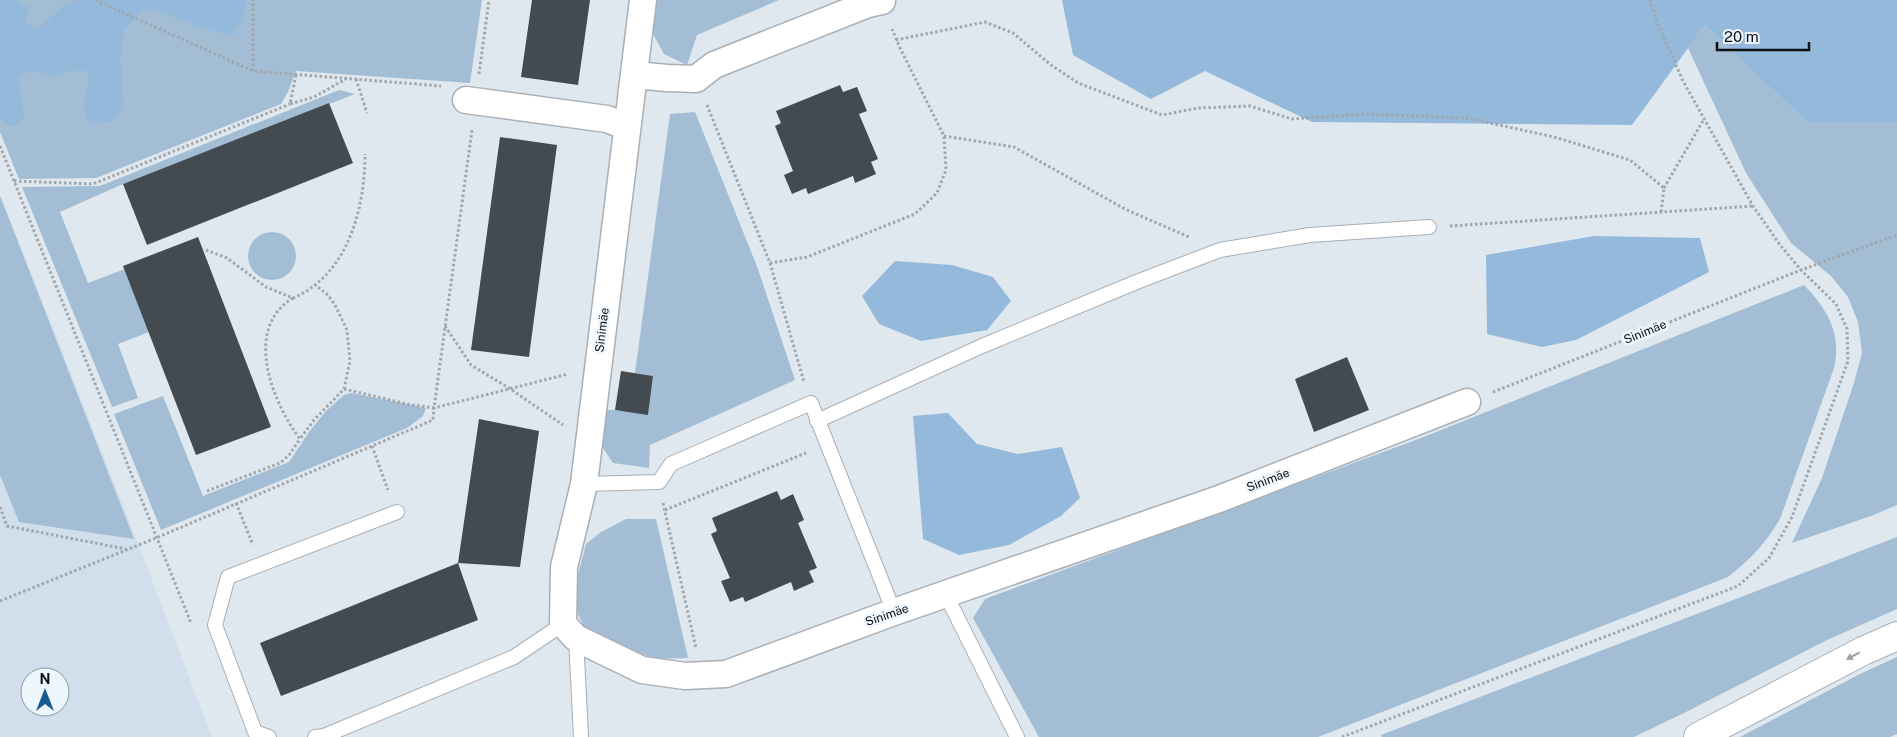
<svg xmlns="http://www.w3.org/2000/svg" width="1897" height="737" font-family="'Public Sans',sans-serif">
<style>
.built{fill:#d1dfec;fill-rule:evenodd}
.green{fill:#a3bdd5}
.forest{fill:#94b9db}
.building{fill:#434a50}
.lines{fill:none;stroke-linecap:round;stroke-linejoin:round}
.service-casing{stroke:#a8afb6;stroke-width:16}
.minor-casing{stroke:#a8afb6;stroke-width:29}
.trunk-casing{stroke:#a8afb6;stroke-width:30}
.path{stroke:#a0a6ac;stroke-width:3;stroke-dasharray:2.5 2.5;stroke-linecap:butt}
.service{stroke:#fff;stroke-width:14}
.minor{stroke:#fff;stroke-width:26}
.trunk{stroke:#fff;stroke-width:28}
.oneway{fill:#9e9fa0}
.labels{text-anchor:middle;stroke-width:5;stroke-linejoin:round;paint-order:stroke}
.street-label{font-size:12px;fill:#0d1012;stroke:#edf5fd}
</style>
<rect width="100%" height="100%" fill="#e0e8ef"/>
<path class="built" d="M0 194 136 538 212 737H0ZM30 677H60V707H30Z"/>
<g class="green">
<polygon points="0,0 482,0 470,83 296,71 288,92 281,104 96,178 19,179 0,132"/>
<polygon points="657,0 779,0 697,35 687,65 664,54 653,34"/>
<polygon points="1705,25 1806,122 1897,122 1897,505 1871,516 1792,543 1822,478 1854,383 1862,353 1858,322 1848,297 1831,276 1791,243 1746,173 1688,48"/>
<polygon points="339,90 355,94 123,184 60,212 88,283 125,269 149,332 118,344 138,398 112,407 22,187 100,186"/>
<polygon points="695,112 758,269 795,380 650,445 649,468 613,463 603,448 598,410 615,410 648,414 653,376 635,373 670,114"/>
<polygon points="0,196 134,539 19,522 0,475"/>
<circle cx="272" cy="256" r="24"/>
<path d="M1804 285C1827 309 1842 333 1834 368L1780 519C1764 545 1752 558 1728 577L1318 737H1039L973 618 985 599 1421 438Z"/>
<polygon points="352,393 426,408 423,416 407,428 161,530 114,414 163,396 203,496 289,462 309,432 326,411 344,395"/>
<polygon points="626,519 656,519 688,658 654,659 612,641 584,627 575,608 578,575 586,544 601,532"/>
<polygon points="1897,537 1897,609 1827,640 1684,713 1634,737 1382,737 1381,735"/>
<polygon points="1897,657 1897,734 1890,737 1740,737 1862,673"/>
</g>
<g class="forest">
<path d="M0 0H16L29 8 26 23 37 30 63 6 78 0H245C249 11 237 26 232 36L199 27 161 12 144 8 125 29 120 56 124 108 110 122 90 124 83 107 89 84 88 71H68L51 77 34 71 18 75 24 117 17 125 8 126 0 116Z"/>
<polygon points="1062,0 1897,0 1897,122 1806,122 1705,25 1632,125 1312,122 1205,71 1151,99 1073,55"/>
<polygon points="1594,236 1700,238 1709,272 1576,340 1542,347 1487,334 1486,255"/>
<polygon points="895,261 952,265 993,277 1011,301 987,330 921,341 879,324 862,296"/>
<polygon points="948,413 977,444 1018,454 1062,447 1080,498 1061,516 1009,545 959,555 923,539 913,416"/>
</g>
<g class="building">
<polygon points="532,0 590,0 578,85 521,77"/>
<polygon points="840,85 843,92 857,87 867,111 859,114 878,159 871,162 876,174 855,183 853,176 808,194 806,188 792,194 784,175 793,171 775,126 781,123 776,111"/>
<polygon points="329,103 353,163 147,245 123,184"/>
<polygon points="500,137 557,145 529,357 471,350"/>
<polygon points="198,237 271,427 196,455 123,266"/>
<polygon points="1347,357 1369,410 1314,432 1295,379"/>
<polygon points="621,371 653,376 648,415 615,410"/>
<polygon points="479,419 539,431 520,567 458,563 478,620 281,696 260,643 458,563"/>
<polygon points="777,491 781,500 793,494 804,520 798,523 817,568 809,571 814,582 794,591 791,582 745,602 743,597 730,602 721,581 730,578 711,534 717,531 712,518"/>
</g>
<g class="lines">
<g class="service-casing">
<g id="service">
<polyline points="817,421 982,346 1139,281 1220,250 1310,235 1429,227"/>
<polyline points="584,484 659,482 671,464 811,403 894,612"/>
<polyline points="946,595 1017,737"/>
<polyline points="576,638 581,737"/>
<polyline points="269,737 255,732 215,625 228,577 397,512"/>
<polyline points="315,737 324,736 514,657 563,624"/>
</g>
</g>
<g class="minor-casing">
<g id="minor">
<polyline points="643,0 584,484 564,567 563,624 576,638 642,670 685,676 726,674 894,612 1219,499 1467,402"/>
<polyline points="635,75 667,78 696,79 714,65 868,4 882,1"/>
<polyline points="466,100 607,119 627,127"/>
</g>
</g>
<g class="trunk-casing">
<polyline id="trunk" points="1698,737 1863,651 1897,636"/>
</g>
<g class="path">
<polyline points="95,0 253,71 441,86"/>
<polyline points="896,40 985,22 1013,33 1051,65 1078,83 1162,115 1198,108 1250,106 1292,119 1365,114 1467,118 1554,137 1630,160 1664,188 1661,213"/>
<polyline points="253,71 253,0"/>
<polyline points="479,74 489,0"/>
<polyline points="296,75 290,104 314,97 346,79"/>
<polyline points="356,79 367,113"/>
<polyline points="707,105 770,263 807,257 915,214 937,193 946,170 944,136 900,48 892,29"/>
<polyline points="944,136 1014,147 1125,209 1189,237"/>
<polyline points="0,146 191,623"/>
<polyline points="14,181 93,184 290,104"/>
<polyline points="1664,188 1704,119"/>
<polyline points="1450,226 1753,206"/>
<path d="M206 250 227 258 266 287 293 298C348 275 365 208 365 154"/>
<polyline points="770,263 804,382"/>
<path d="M293 298C242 329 273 403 300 439L314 420 344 389 350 361 347 330 335 305 328 295 315 285"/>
<polyline points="445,326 471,365 509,388 563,425"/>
<polyline points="344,389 407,404 434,408 472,130"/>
<polyline points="1493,392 1801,270 1897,235"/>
<polyline points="372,446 388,490"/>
<polyline points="207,491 280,463 289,455 300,439"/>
<polyline points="236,503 253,545"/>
<polyline points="663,503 696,648"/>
<polyline points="0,507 7,526 126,549"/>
<polyline points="665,510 806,453"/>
<polyline points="0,601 156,538 433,420 434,408 568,374"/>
<polyline points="1342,737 1738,586 1769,558 1792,517 1848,361 1847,329 1836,304 1801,270 1780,245 1753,206 1683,81 1657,22 1650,0"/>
</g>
<use href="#service" class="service"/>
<use href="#minor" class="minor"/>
<use href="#trunk" class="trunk"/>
</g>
<defs><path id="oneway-solid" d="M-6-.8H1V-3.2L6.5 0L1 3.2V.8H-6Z" transform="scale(1.25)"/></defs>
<use class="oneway" href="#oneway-solid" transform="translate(1853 656) rotate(152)"/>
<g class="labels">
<g class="street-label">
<text transform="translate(602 330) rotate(-83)" y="4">Sinimäe</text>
<text transform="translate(1645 332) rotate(-22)" y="4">Sinimäe</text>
<text transform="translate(1268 480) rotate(-21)" y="4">Sinimäe</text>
<text transform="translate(887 615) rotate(-19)" y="4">Sinimäe</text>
</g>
</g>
<g transform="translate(45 692)"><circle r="24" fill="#edf5fd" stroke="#93999f"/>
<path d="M0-4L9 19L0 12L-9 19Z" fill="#175b90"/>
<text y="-8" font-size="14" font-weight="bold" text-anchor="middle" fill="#0d1012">N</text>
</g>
<path d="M1717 42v8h92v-8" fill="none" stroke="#0d1012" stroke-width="2.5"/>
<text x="1724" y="42" font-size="15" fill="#0d1012" stroke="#edf5fd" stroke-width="4" paint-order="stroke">20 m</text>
</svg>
